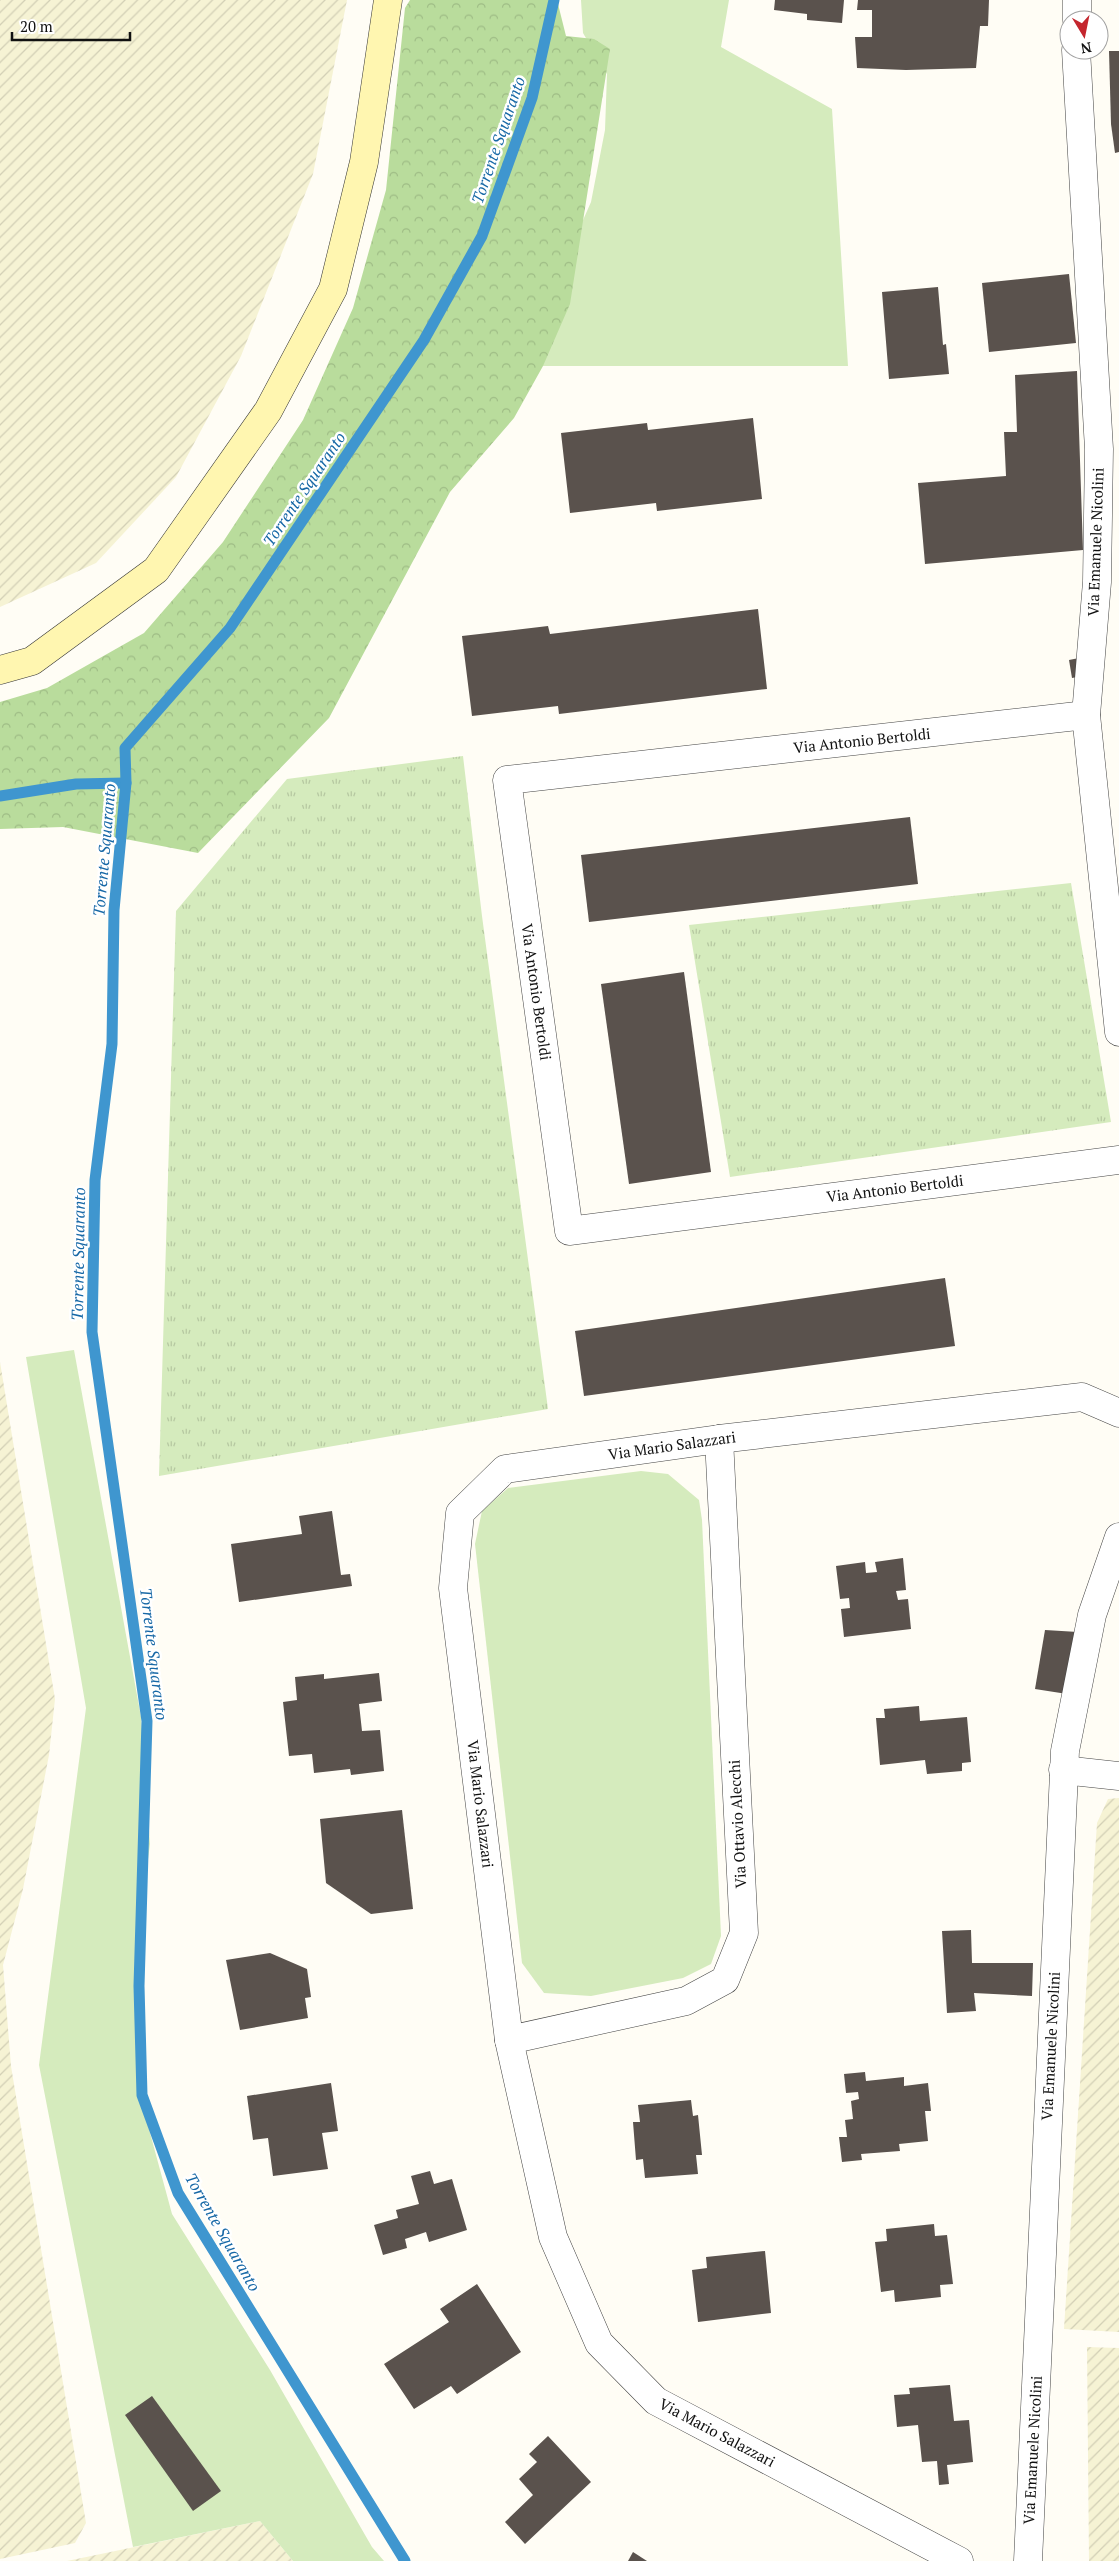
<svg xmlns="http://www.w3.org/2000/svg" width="1119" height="2561" font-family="'PT Serif',serif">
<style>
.farmland{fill:url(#farmland-furrows)}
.grass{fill:#d5ebbd}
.forest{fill:url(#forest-crowns)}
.park{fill:url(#park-tufts)}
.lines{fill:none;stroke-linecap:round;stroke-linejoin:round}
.stream{stroke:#3f96cf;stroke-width:11}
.building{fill:#5a524d}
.street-casing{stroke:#444;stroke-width:29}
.secondary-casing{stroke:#333;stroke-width:29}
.street{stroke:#fff;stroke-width:28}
.secondary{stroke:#fff6b0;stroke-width:28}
.labels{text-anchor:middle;stroke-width:5;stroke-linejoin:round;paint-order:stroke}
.street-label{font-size:15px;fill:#111;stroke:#fff}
.water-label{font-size:16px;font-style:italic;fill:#1768a6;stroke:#fff}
</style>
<defs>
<pattern id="farmland-furrows" width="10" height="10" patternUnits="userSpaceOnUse" patternTransform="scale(1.25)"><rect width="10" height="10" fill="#f6f3d4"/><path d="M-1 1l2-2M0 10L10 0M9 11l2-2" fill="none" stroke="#d2cfb5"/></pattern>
<pattern id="forest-crowns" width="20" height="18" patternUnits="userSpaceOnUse" patternTransform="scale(1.25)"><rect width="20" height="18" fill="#b9dc9c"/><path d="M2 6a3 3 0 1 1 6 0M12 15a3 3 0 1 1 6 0" fill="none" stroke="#9ebc85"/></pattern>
<pattern id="park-tufts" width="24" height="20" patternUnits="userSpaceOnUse" patternTransform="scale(1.25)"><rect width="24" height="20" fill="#d5ebbd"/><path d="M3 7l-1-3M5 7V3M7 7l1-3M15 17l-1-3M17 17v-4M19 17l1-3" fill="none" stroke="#b6c8a1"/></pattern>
</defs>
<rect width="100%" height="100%" fill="#fffdf5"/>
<g class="farmland">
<polygon points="0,0 347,0 313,174 241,356 176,477 96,563 0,607"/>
<polygon points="0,1362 55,1699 49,1755 23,1889 3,1965 11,2066 86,2523 75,2543 0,2559"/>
<polygon points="1119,1798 1119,2332 1064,2329 1097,1823 1108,1799"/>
<polygon points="1087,2347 1119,2348 1119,2561 1089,2561"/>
<polygon points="260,2521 293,2561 67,2561"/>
</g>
<g class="grass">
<polygon points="581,0 729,0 721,47 832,109 848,366 491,366 542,313 591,202 605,130 607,74 583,33"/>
<polygon points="74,1350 141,1717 150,1844 137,1942 140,2096 172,2214 270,2370 372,2547 384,2561 293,2561 260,2521 133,2547 39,2065 86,1708 26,1357"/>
<polygon points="641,1471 668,1474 699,1500 702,1520 721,1936 711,1964 683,1978 591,1996 544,1993 522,1963 475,1544 482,1511 508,1488"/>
</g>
<polygon class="forest" points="410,0 557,0 566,36 594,39 610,49 570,304 543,366 514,418 450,492 329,718 198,853 63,827 0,829 0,702 47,688 144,633 223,542 303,420 353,308 386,190 405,8"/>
<g class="park">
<polygon points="463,756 482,916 548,1409 159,1476 176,911 287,779"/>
<polygon points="1071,883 1111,1122 730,1177 689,925"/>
</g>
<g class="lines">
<g class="stream">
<polyline points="0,796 76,784 126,783"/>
<polyline points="405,2561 178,2193 142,2095 139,1986 147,1721 92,1332 95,1180 112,1044 114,910 126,783 125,748 230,628 424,340 482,236 532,98 554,0"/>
</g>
</g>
<g class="building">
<polygon points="775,0 844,0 842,23 807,20 807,14 774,10"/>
<polygon points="858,0 989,0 988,26 980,26 976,68 906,70 857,68 855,37 872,37 872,10 857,10"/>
<polygon points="1109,51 1119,51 1119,152 1115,153 1111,124"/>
<polygon points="1069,274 1076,343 989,352 982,283"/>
<polygon points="938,287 943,345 946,344 949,374 889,379 882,292"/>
<polygon points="1077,371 1083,550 925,564 918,483 1006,476 1004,432 1017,432 1015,375"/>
<polygon points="753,418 762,499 657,511 656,503 570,513 561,433 647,423 648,430"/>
<polygon points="758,609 767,689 559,714 558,706 472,716 462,636 548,626 550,634"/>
<polygon points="1089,656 1093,674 1072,678 1069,660"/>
<polygon points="910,817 918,884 589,922 581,855"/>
<polygon points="684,972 711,1172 629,1184 601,984"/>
<polygon points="945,1278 955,1346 584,1396 575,1331"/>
<polygon points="332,1511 341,1575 350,1574 352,1586 239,1602 231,1544 302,1534 299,1516"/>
<polygon points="903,1558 906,1590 896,1591 898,1600 908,1599 911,1629 844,1637 841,1609 850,1608 849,1598 840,1599 836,1566 865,1562 866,1573 877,1572 875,1562"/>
<polygon points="1045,1630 1078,1632 1067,1694 1035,1689"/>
<polygon points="379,1673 382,1701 359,1704 362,1731 380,1730 384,1771 351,1775 350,1769 314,1773 312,1754 289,1756 283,1702 297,1700 295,1677 324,1674 324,1679"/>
<polygon points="919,1706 920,1721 967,1717 971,1762 962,1763 962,1771 927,1774 925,1760 880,1765 876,1718 885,1718 884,1709"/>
<polygon points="402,1810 413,1909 371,1914 326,1883 320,1819"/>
<polygon points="971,1930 972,1963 1033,1963 1032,1996 974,1993 976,2011 947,2013 942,1931"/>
<polygon points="270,1953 307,1969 311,1997 305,1998 308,2018 240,2030 226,1960"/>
<polygon points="865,2072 866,2081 904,2077 904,2086 928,2083 931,2111 925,2111 928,2141 899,2144 900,2151 861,2154 862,2160 842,2162 839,2137 847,2137 845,2120 853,2119 851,2101 859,2099 858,2092 846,2093 844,2074"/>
<polygon points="331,2083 338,2131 322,2133 328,2169 273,2176 268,2138 253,2140 247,2096"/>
<polygon points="691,2100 693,2116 698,2115 702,2155 696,2155 698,2174 645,2178 643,2159 636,2160 633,2122 640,2122 638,2105"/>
<polygon points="430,2171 434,2184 452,2179 467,2230 429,2242 426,2232 405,2239 407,2248 383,2255 374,2225 398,2218 396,2210 419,2204 411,2176"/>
<polygon points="934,2224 935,2236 947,2235 953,2284 940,2285 941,2297 895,2302 894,2290 881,2292 875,2242 887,2241 886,2229"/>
<polygon points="765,2251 771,2313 698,2322 692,2270 707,2268 706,2257"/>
<polygon points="477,2284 521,2352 457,2394 451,2386 414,2409 384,2364 449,2322 440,2309"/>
<polygon points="950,2385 954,2421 969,2420 973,2462 947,2465 949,2484 939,2485 937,2461 922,2462 918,2425 897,2427 894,2395 910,2394 909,2388"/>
<polygon points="152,2396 221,2491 193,2511 125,2415"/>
<polygon points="548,2436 591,2482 525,2544 505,2522 533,2495 519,2479 537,2462 529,2454"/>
<polygon points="633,2552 647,2561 628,2561"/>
</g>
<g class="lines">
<g class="street-casing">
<g id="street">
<polyline points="1077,20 1077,0"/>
<polyline points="1076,50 1099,449 1097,582 1086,715 1119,1032"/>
<polyline points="1086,715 507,780 569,1231 1119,1160"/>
<polyline points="1063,1770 1119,1776"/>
<polyline points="509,2040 686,2001 725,1980 744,1933 719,1439"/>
<polyline points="959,2561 656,2401 599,2343 553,2237 509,2040 453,1588 460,1513 505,1469 719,1439 1082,1397 1119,1413"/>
<polyline points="1028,2561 1065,1751 1092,1615 1119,1537"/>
</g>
</g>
<g class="secondary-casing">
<polyline id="secondary" points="0,670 32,661 156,570 268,411 333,289 364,162 388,0"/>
</g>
<use href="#street" class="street"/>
<use href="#secondary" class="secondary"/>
</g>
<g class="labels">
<g class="street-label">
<text transform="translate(1096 542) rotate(-88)" y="5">Via Emanuele Nicolini</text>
<text transform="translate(862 741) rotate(-6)" y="5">Via Antonio Bertoldi</text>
<text transform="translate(536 992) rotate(82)" y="5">Via Antonio Bertoldi</text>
<text transform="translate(895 1189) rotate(-7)" y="5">Via Antonio Bertoldi</text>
<text transform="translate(672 1446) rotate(-8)" y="5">Via Mario Salazzari</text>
<text transform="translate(480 1804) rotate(83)" y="5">Via Mario Salazzari</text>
<text transform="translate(738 1824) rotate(-93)" y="5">Via Ottavio Alecchi</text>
<text transform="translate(1051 2046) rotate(-87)" y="5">Via Emanuele Nicolini</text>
<text transform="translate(717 2433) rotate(28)" y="5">Via Mario Salazzari</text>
<text transform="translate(1033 2450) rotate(-87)" y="5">Via Emanuele Nicolini</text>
</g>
<g class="water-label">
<text transform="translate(498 140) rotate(-71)" y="6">Torrente Squaranto</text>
<text transform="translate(304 489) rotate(-56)" y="6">Torrente Squaranto</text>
<text transform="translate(104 850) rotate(-85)" y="6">Torrente Squaranto</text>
<text transform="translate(78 1254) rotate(-89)" y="6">Torrente Squaranto</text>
<text transform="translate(154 1654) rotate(83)" y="6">Torrente Squaranto</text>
<text transform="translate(223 2232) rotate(60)" y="6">Torrente Squaranto</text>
</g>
</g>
<g transform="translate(1084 35) rotate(170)"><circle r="24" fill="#ffffff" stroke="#a0a0a0"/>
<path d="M0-4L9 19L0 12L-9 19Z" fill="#c4262e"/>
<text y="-8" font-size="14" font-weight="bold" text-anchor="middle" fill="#111111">N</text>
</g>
<path d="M12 32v8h118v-8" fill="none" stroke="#111111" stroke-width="2.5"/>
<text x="20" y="32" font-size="15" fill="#111111" stroke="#ffffff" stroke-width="4" paint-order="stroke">20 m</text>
</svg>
